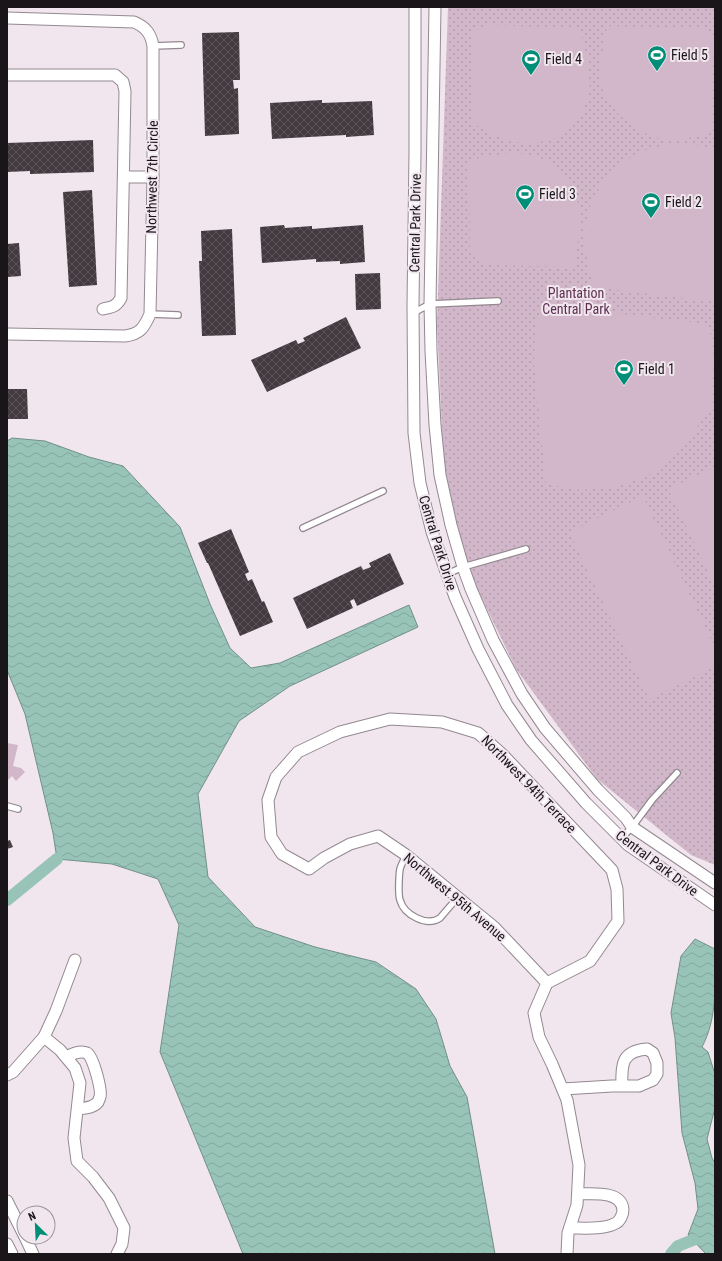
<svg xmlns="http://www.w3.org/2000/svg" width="722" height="1261" font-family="'Roboto Condensed',sans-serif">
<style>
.green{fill:url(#green-dots)}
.pitch{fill:#d1b7c9}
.water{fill:url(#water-waves);stroke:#729088}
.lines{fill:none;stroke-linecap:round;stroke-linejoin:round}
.canal{stroke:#98c4b8;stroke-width:12}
.building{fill:url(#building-cross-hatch)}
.lane-casing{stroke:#938990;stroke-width:8}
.street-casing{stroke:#938990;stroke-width:13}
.lane{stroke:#fff;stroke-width:5.5}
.street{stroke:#fff;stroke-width:11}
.labels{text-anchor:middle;stroke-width:4;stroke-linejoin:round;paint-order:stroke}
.poi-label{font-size:14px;fill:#191518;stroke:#f1e6ee;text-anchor:start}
.street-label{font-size:14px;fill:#191518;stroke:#f1e6ee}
.park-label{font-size:14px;fill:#5c3051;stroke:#f1e6ee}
</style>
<defs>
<pattern id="green-dots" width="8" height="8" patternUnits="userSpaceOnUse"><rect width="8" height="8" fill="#d1b7c9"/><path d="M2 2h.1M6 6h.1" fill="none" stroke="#b39cac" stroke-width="1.8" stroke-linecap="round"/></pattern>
<pattern id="water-waves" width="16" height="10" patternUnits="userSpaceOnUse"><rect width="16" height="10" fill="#98c4b8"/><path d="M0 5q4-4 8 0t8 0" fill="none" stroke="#82a89d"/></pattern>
<pattern id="building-cross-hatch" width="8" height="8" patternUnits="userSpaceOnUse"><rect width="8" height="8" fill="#433a40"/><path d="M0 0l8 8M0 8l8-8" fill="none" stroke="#5b5358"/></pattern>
</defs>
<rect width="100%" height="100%" fill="#f1e6ee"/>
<polygon class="green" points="448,7 715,7 715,865 691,855 597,779 516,669 469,572 444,473 437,323"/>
<g class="pitch">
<polygon points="486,25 580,28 588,61 590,90 582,114 570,128 556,138 533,144 508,141 487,132 472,122 473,32"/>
<polygon points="607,26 704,28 714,38 711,133 680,140 654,138 632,126 617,113 601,87 601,58"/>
<path d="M672 143C688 143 700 145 715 151V300L687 299 595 287 588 266 583 236 591 202 608 175 622 163 634 155 648 149Z"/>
<polygon points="515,152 544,159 561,173 577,195 581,226 574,267 482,265 470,253 469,160"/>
<polygon points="548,309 606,312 708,324 712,342 714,360 711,407 683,448 651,474 616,487 580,490 546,484 534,365 535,320"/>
<polygon points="715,467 715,586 668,489"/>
<polygon points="643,496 715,648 715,666 649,699 569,532"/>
<polygon points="7,743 18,745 13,766 21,768 25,772 16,781 12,776 7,781"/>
</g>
<g class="water">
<polygon points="12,438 45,441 89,457 123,466 180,527 210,604 230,648 251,668 280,663 409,605 418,627 290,686 239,721 198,794 208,877 255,927 315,947 376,962 416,989 436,1019 450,1066 467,1097 495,1254 243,1254 160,1052 179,925 158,879 112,864 57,859 53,833 25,714 7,670 7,441"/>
<path d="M695 939 715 949C715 982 718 1017 702 1047L708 1052 715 1074V1108L707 1139 712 1158 715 1163V1254H706L688 1235 698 1209 695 1183 682 1133 675 1038 671 1013 681 956Z"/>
</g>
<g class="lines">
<g class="canal">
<polyline points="7,900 57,859"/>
<polyline points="671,1254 678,1246 693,1240"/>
</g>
</g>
<g class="building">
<polygon points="239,32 240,80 233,80 234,89 238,88 239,134 205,136 202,33"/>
<polygon points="322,100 322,103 372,101 374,135 346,137 346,135 272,139 270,103"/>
<polygon points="93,140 94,172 30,174 30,171 7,172 7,143"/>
<polygon points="92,190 97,285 69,287 63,192"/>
<polygon points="284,225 285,228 312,226 312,229 363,225 365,262 340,264 340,261 316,262 316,259 262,263 260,227"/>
<polygon points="232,229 236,335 202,336 199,261 202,261 201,231"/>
<polygon points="19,243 21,276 7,277 7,244"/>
<polygon points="380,273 381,309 356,310 355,274"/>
<polygon points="346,317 361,348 267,392 251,360 296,340 298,344 305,341 303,338"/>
<polygon points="7,389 27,389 28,419 7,419"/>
<polygon points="231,529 249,572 245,574 248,581 252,579 262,602 264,601 273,622 240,636 208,563 207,563 198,543"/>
<polygon points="390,553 404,584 357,606 354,599 350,601 353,608 307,629 293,598 361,566 363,570 371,567 369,563"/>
<polygon points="10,840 13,847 7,849 7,841"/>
</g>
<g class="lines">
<g class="lane-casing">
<g id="lane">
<polyline points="153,46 181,45"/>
<polyline points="413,313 430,304 498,301"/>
<polyline points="150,314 178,315"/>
<polyline points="303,528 383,491"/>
<polyline points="447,574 463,567 526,549"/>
<polyline points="7,806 18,809"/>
<polyline points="621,839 632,827 652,800 677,773"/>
<path d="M406 855C404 860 401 865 400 869 399 875 398 895 400 900 404 915 427 927 440 918L458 897"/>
</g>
</g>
<g class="street-casing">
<g id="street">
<polyline points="415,7 415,152 413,306 414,433 420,483 432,532 455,597 478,649 507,705 531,740 586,803 628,845 715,905"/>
<polyline points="435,7 430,304 431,351 435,425 440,475 451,525 463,567 471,589 493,640 522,694 545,728 598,790 626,818 632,827 715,883"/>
<path d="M7 18 134 22C146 27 151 34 153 46V177L150 314C144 328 140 334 125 336L7 334"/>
<path d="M7 75H115L123 82 125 91 121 298C116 307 112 307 103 309"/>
<polyline points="124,177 153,177"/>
<polyline points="547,983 590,961 618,921 617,889 612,870 503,755 478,733 442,722 390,719 340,732 298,752 276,777 268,800 271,837 282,854 309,869 324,858 350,844 378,836 406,855 494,927 547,983 534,1013 539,1037 552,1064 567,1100 579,1165 577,1205 568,1233 567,1254"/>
<polyline points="44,1037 60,1050 75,1068 80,1083 74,1138 77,1161 93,1177 109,1198 124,1228 122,1244 117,1254"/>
<path d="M66 1057C72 1054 80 1050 87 1053 93 1056 102 1090 100 1097 100 1097 98 1102 98 1102 93 1108 85 1108 78 1109"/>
<polyline points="7,1075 13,1072 44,1037 56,1011 75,960"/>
<path d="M563 1089 612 1086H639L653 1080 657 1074V1063L653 1053 647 1049C622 1051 621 1064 622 1086"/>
<polyline points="7,1201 24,1235"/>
<path d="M570 1228C583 1228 604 1230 616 1223 620 1221 623 1214 623 1210 622 1190 591 1194 578 1194"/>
<polyline points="25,1237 33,1254"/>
<polyline points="7,1244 12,1254"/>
</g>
</g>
<use href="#lane" class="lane"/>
<use href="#street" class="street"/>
</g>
<defs>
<g id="stadium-pin" transform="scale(1)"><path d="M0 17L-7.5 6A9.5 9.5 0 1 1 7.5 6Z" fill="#008e78" stroke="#f1e6ee"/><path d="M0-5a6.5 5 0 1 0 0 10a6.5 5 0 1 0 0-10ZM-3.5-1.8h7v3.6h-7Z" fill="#fff"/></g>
</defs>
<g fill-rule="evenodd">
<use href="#stadium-pin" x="657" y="55"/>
<use href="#stadium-pin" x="531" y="59"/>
<use href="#stadium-pin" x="525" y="194"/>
<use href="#stadium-pin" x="651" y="202"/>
<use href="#stadium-pin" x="624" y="369"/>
</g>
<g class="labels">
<g class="poi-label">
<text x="671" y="60">Field 5</text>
<text x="545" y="64">Field 4</text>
<text x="539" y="199">Field 3</text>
<text x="665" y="207">Field 2</text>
<text x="638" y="374">Field 1</text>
</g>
<g class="street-label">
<text transform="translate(152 177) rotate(-89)" y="5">Northwest 7th Circle</text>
<text transform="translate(415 223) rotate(-89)" y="5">Central Park Drive</text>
<text transform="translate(438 543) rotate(73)" y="5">Central Park Drive</text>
<text transform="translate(529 784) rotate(46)" y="5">Northwest 94th Terrace</text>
<text transform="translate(657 863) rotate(37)" y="5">Central Park Drive</text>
<text transform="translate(455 897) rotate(40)" y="5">Northwest 95th Avenue</text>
</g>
<g class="park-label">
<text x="576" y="298">Plantation<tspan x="576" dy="16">Central Park</tspan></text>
</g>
</g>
<rect width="722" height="1261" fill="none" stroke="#191518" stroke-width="16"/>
<g transform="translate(36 1225) rotate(336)"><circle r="19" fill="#f1e6ee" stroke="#9b9298"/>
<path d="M0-3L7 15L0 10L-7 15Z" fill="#008e78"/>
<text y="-6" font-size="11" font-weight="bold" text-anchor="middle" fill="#191518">N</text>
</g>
</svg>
